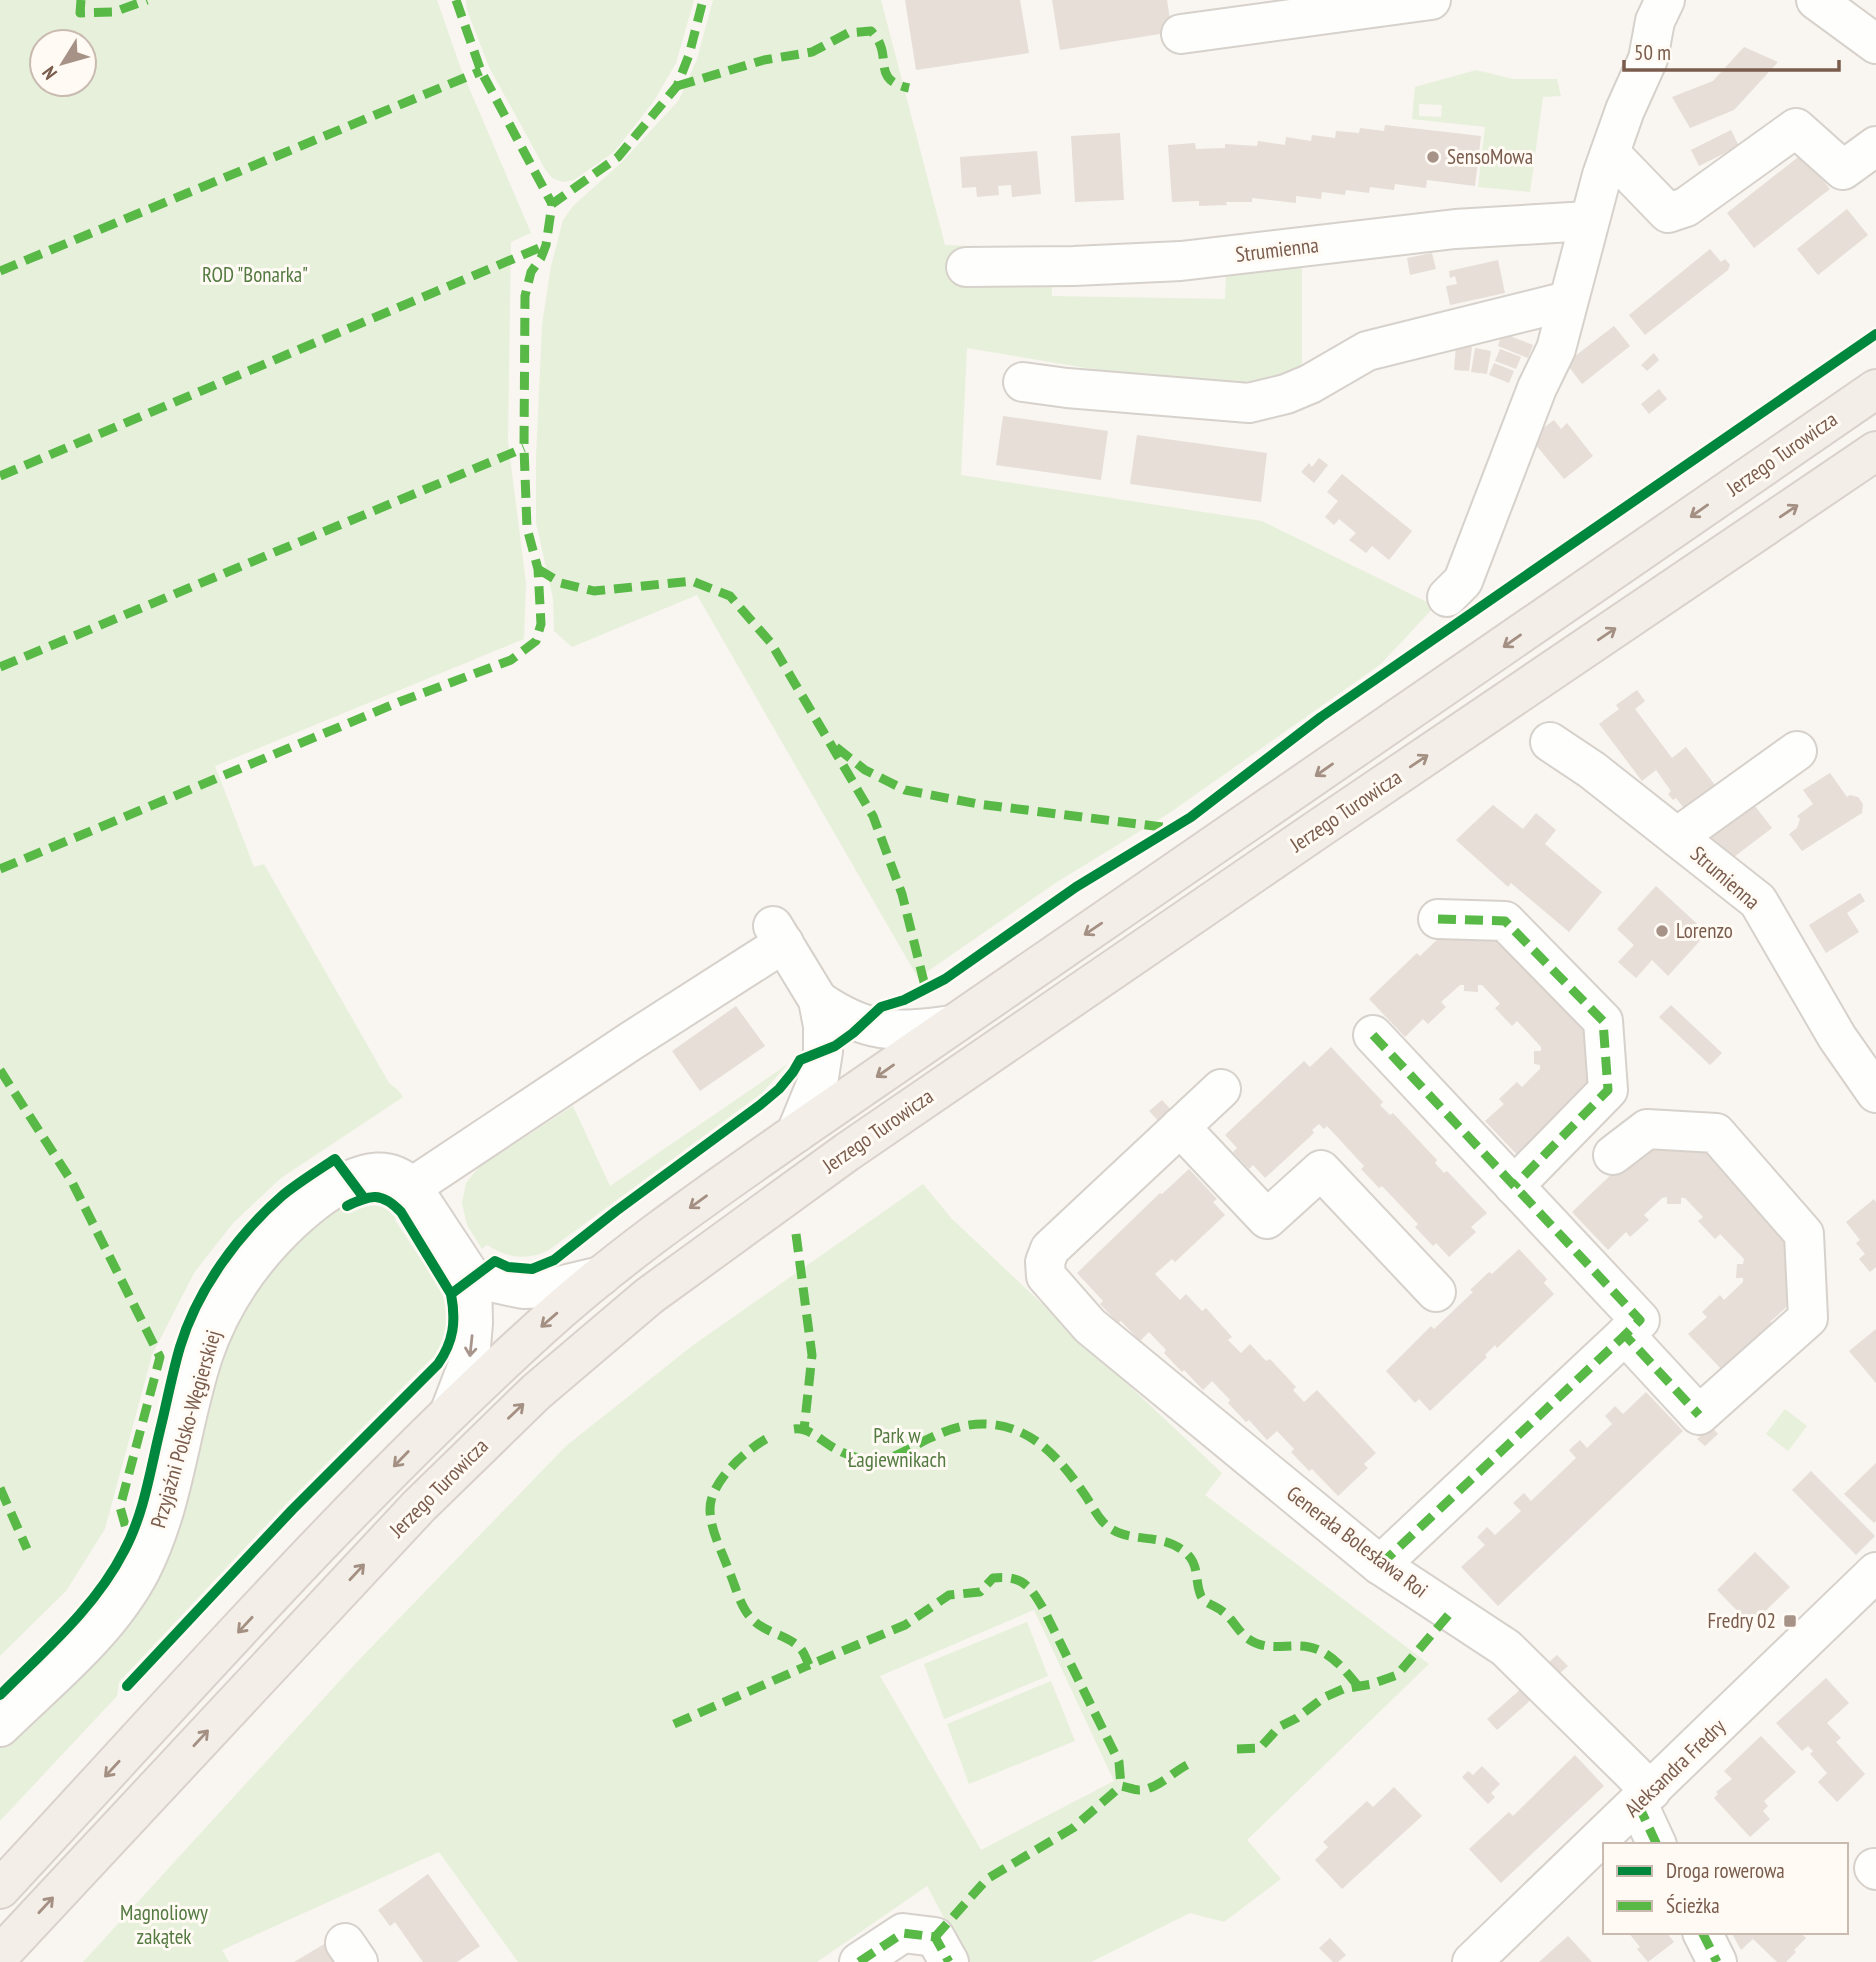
<svg xmlns="http://www.w3.org/2000/svg" width="1876" height="1962" font-family="'PT Sans Narrow',sans-serif">
<style>
.green{fill:#e7f0db;fill-rule:evenodd}
.building{fill:#e6ded7}
.lines{fill:none;stroke-linecap:round;stroke-linejoin:round}
.minor-casing{stroke:#d7d1cb;stroke-width:42}
.major-casing{stroke:#dad1cc;stroke-width:42}
.minor{stroke:#fefefd;stroke-width:38}
.major{stroke:#f3eee8;stroke-width:38}
.quiet{stroke:#58b947;stroke-width:9;stroke-dasharray:18 9;stroke-linecap:butt}
.cycleway-casing{stroke:#fffaf3;stroke-width:15}
.cycleway{stroke:#00873e;stroke-width:10}
.oneway{stroke:#a48f83}
.oneway2{stroke:#a8958b}
.poi-dot{fill:#a69286;stroke:#fffaf3;stroke-width:2.5}
.labels{text-anchor:middle;stroke-width:6;stroke-linejoin:round;paint-order:stroke}
.poi-label{font-size:21px;fill:#7a5c4d;stroke:#fffaf3;text-anchor:start}
.street-label{font-size:21px;fill:#7a5c4d;stroke:#fffaf3}
.park-label{font-size:21px;fill:#537a41;stroke:#fffaf3}
</style>
<rect width="100%" height="100%" fill="#f9f5f0"/>
<g class="green">
<path d="M0 0H437L461 69 531 233 511 242 508 441 526 583 524 639 215 766 254 867 264 864 389 1083 398 1090 403 1097 281 1178 233 1223 194 1273 152 1355 105 1529 66 1591 0 1656ZM42 42H84V84H42Z"/>
<polygon points="466,0 694,0 676,63 654,101 614,152 574,180 563,182 552,178 545,169 489,67 467,10"/>
<polygon points="713,0 881,0 945,245 968,246 968,270 1051,273 1052,296 1225,299 1226,274 1302,264 1302,383 1246,395 967,348 961,475 1262,521 1435,606 1381,664 1168,814 1057,882 918,978 697,595 572,647 554,631 553,599 536,523 536,458 542,325 551,266 563,220 573,206 622,162 679,100 697,59"/>
<path d="M1476 70 1513 79H1557L1561 96 1543 97 1530 192 1478 187 1485 127 1412 119 1415 87ZM1419 104 1442 105 1441 117 1419 116Z"/>
<path d="M788 1064 762 1093 549 1250C526 1261 508 1258 487 1245L482 1249 467 1225 462 1203 466 1183 479 1167 573 1106 610 1186Z"/>
<path d="M923 1184 952 1219 1222 1473 1205 1495 1429 1664 1247 1840 1281 1879 1224 1922 1190 1913 1091 1962H968L927 1886 817 1962H518L439 1852 222 1950 229 1962H83L356 1663 566 1446 692 1346ZM1034 1610 1114 1781 981 1850 880 1676Z"/>
<path d="M340 1202 349 1214C368 1204 381 1200 396 1218L395 1220 435 1280 443 1296 447 1313V1327L444 1341 435 1355 286 1504 119 1682 117 1696 0 1821V1748L109 1640 228 1331 292 1239Z"/>
<polygon points="1785,1409 1807,1426 1788,1451 1766,1434"/>
<polygon points="1027,1622 1048,1676 944,1719 924,1664"/>
<polygon points="1051,1681 1075,1741 969,1784 947,1724"/>
</g>
<g class="building">
<polygon points="905,0 1020,0 1029,53 916,70"/>
<polygon points="1052,0 1167,0 1172,32 1060,50"/>
<polygon points="1744,47 1778,62 1734,110 1690,128 1672,97 1713,81"/>
<polygon points="1385,125 1481,136 1475,186 1427,180 1426,188 1395,184 1394,190 1370,187 1369,193 1346,190 1345,195 1322,192 1321,199 1296,196 1296,203 1252,198 1252,202 1226,202 1227,205 1199,206 1199,201 1172,202 1168,145 1195,143 1196,149 1225,148 1225,144 1257,146 1258,141 1285,145 1286,137 1311,141 1312,135 1335,138 1336,131 1359,133 1360,128 1384,131"/>
<polygon points="1731,130 1739,146 1699,166 1691,150"/>
<polygon points="1120,133 1124,200 1075,202 1071,136"/>
<polygon points="1037,151 1041,194 1012,197 1011,185 998,186 999,195 977,197 976,187 962,188 960,157"/>
<polygon points="1802,154 1830,189 1754,248 1727,213"/>
<polygon points="1847,209 1868,235 1818,275 1797,249"/>
<polygon points="1710,249 1721,262 1725,259 1730,265 1728,270 1645,335 1629,315"/>
<polygon points="1432,253 1436,269 1410,275 1407,258"/>
<polygon points="1498,260 1505,293 1450,305 1446,286 1457,284 1455,276 1450,278 1449,271"/>
<polygon points="1614,326 1630,346 1582,384 1566,363"/>
<polygon points="1502,333 1533,345 1528,358 1498,346"/>
<polygon points="1456,346 1472,347 1469,371 1454,370"/>
<polygon points="1475,348 1491,351 1487,374 1471,372"/>
<polygon points="1500,349 1521,357 1516,369 1495,361"/>
<polygon points="1654,353 1659,360 1647,371 1641,365"/>
<polygon points="1494,363 1514,371 1509,383 1489,375"/>
<polygon points="1659,389 1667,399 1649,414 1641,404"/>
<polygon points="1003,416 1108,431 1101,480 996,465"/>
<polygon points="1554,420 1561,429 1567,423 1593,456 1564,479 1530,438"/>
<polygon points="1137,435 1267,453 1261,502 1130,484"/>
<polygon points="1319,458 1328,465 1314,483 1301,472 1309,463 1312,467"/>
<polygon points="1342,474 1412,531 1389,560 1372,546 1366,553 1349,540 1356,533 1339,519 1334,525 1325,517 1338,501 1327,492"/>
<polygon points="1637,690 1645,701 1635,709 1672,758 1686,747 1724,797 1693,820 1676,798 1673,800 1668,794 1671,791 1656,770 1642,781 1599,724 1619,709 1616,705"/>
<polygon points="1830,773 1847,797 1850,795 1858,797 1863,804 1862,813 1802,851 1789,834 1797,828 1800,819 1797,816 1813,804 1803,790"/>
<polygon points="1751,801 1772,828 1730,860 1709,834"/>
<polygon points="1493,805 1523,829 1536,813 1556,830 1545,844 1602,892 1569,932 1511,883 1508,887 1456,840"/>
<polygon points="1656,886 1707,933 1668,976 1652,960 1636,978 1618,962 1634,945 1617,929"/>
<polygon points="1860,893 1865,901 1847,913 1859,932 1826,953 1809,925"/>
<polygon points="1442,935 1502,936 1590,1029 1589,1089 1521,1159 1485,1121 1504,1104 1499,1099 1517,1082 1522,1087 1540,1069 1540,1065 1534,1064 1534,1051 1541,1051 1541,1047 1517,1021 1512,1026 1495,1008 1500,1004 1482,985 1478,985 1478,992 1464,991 1464,985 1460,985 1441,1002 1446,1007 1428,1024 1423,1019 1405,1037 1369,999 1417,953 1420,956"/>
<polygon points="1671,1005 1722,1053 1710,1065 1659,1017"/>
<polygon points="736,1006 765,1046 700,1091 672,1051"/>
<polygon points="1331,1047 1383,1102 1380,1105 1390,1115 1393,1113 1437,1160 1435,1163 1444,1173 1447,1171 1487,1213 1471,1227 1476,1232 1449,1257 1436,1243 1433,1246 1415,1227 1418,1224 1382,1186 1379,1188 1361,1169 1364,1166 1327,1126 1324,1129 1319,1124 1312,1130 1314,1133 1265,1178 1253,1165 1249,1169 1233,1152 1237,1148 1225,1135 1304,1061 1310,1067"/>
<polygon points="1162,1100 1175,1114 1162,1125 1149,1111"/>
<polygon points="1645,1148 1705,1150 1793,1242 1792,1302 1770,1322 1773,1325 1724,1372 1688,1334 1707,1317 1702,1312 1720,1295 1724,1300 1743,1282 1743,1278 1736,1278 1737,1264 1743,1264 1744,1259 1720,1234 1715,1239 1698,1221 1703,1217 1685,1198 1681,1198 1681,1204 1667,1204 1667,1197 1662,1198 1644,1215 1649,1220 1630,1237 1626,1232 1608,1250 1572,1212 1620,1166"/>
<polygon points="1189,1169 1217,1199 1213,1202 1225,1215 1175,1262 1172,1259 1155,1274 1180,1300 1186,1294 1202,1311 1206,1308 1232,1337 1228,1340 1241,1353 1250,1344 1266,1361 1270,1359 1296,1387 1293,1390 1304,1402 1317,1390 1376,1453 1364,1464 1368,1468 1338,1496 1312,1469 1309,1471 1291,1452 1294,1449 1277,1431 1267,1440 1249,1420 1246,1422 1228,1403 1230,1400 1212,1381 1203,1390 1184,1370 1182,1372 1164,1353 1166,1350 1149,1332 1140,1341 1121,1321 1118,1323 1100,1304 1103,1301 1077,1273 1160,1193 1162,1194"/>
<polygon points="1874,1199 1876,1202 1876,1267 1870,1272 1859,1259 1865,1254 1856,1243 1860,1240 1846,1222"/>
<polygon points="1519,1249 1547,1279 1544,1283 1554,1294 1497,1348 1495,1345 1485,1355 1487,1357 1430,1411 1419,1399 1415,1403 1386,1371 1431,1326 1434,1329 1473,1292 1470,1290 1489,1272 1492,1274"/>
<polygon points="1876,1329 1876,1383 1849,1351"/>
<polygon points="1646,1392 1683,1431 1498,1606 1461,1567 1485,1545 1477,1537 1487,1527 1495,1535 1521,1511 1513,1503 1524,1493 1531,1501 1576,1458 1569,1450 1580,1440 1587,1448 1612,1424 1605,1416 1615,1406 1623,1414"/>
<polygon points="1711,1426 1718,1434 1705,1446 1697,1439"/>
<polygon points="1876,1463 1876,1521 1874,1523 1844,1494"/>
<polygon points="1811,1471 1875,1536 1856,1555 1792,1490"/>
<polygon points="1755,1552 1790,1587 1751,1625 1717,1590"/>
<polygon points="1557,1655 1568,1666 1560,1673 1549,1662"/>
<polygon points="1826,1678 1849,1703 1827,1723 1841,1738 1836,1742 1865,1774 1837,1802 1818,1782 1827,1773 1810,1754 1813,1751 1808,1746 1802,1751 1776,1723"/>
<polygon points="1522,1688 1532,1699 1497,1730 1487,1719"/>
<polygon points="1761,1736 1796,1772 1764,1801 1768,1806 1763,1811 1770,1819 1750,1837 1714,1798 1718,1794 1716,1792 1732,1779 1724,1771"/>
<polygon points="1575,1755 1604,1786 1501,1883 1469,1849 1509,1812 1513,1816"/>
<polygon points="1482,1766 1500,1784 1491,1793 1495,1797 1488,1804 1462,1777 1468,1771 1473,1775"/>
<polygon points="1394,1787 1422,1816 1342,1889 1315,1860 1328,1847 1323,1842 1367,1801 1373,1807"/>
<polygon points="428,1874 480,1946 457,1962 423,1962 395,1922 390,1926 378,1910"/>
<polygon points="1628,1932 1666,1932 1674,1942 1648,1962 1637,1949 1640,1947"/>
<polygon points="1731,1932 1800,1932 1806,1938 1794,1950 1796,1952 1786,1962 1777,1962 1753,1939 1741,1950"/>
<polygon points="1568,1936 1592,1962 1539,1962"/>
<polygon points="1330,1938 1346,1955 1338,1962 1333,1962 1319,1948"/>
<polygon points="326,1943 336,1961 334,1962 294,1962"/>
</g>
<g class="lines">
<g class="minor-casing">
<g id="minor">
<polyline points="1816,0 1876,44"/>
<polyline points="1181,34 1431,0"/>
<polyline points="1610,153 1668,213 1686,207 1796,128 1843,170 1876,146"/>
<polyline points="966,267 1074,266 1181,261 1455,229 1588,221"/>
<polyline points="1023,382 1067,388 1249,403 1286,394 1310,384 1367,351 1568,301"/>
<polyline points="1447,597 1463,581 1537,388 1556,349 1602,175 1625,110 1648,59 1655,21 1665,0"/>
<polyline points="1550,742 1592,770 1758,901 1837,1037 1876,1093"/>
<polyline points="1677,837 1797,751"/>
<polyline points="1438,919 1505,921 1603,1021 1608,1090 1514,1186"/>
<polyline points="773,926 818,1000 823,1026 823,1051 819,1077 796,1133"/>
<path d="M818 1000C867 1034 894 1033 952 1025"/>
<polyline points="1373,1035 1640,1320 1625,1335 1699,1415 1808,1318 1804,1234 1716,1133 1647,1129 1613,1155"/>
<polyline points="1221,1089 1050,1249 1045,1262 1046,1276 1090,1326 1380,1565 1506,1648 1651,1791"/>
<polyline points="1180,1127 1267,1219 1321,1170 1436,1292"/>
<polyline points="412,1187 631,1041 784,943"/>
<polyline points="472,1278 523,1289 551,1288 601,1276"/>
<polyline points="1380,1565 1625,1335"/>
<path d="M0 1727C49 1679 109 1632 141 1570 175 1503 180 1426 203 1356 218 1312 242 1273 274 1239 294 1218 315 1199 340 1185 366 1171 389 1165 412 1187L472 1278 473 1323 470 1359 450 1411"/>
<polyline points="1638,1804 1657,1845"/>
<polyline points="1874,1868 1876,1870"/>
<polyline points="1702,1932 1717,1962"/>
<polyline points="345,1943 358,1962"/>
<polyline points="859,1962 903,1933 935,1937 949,1962"/>
<polyline points="1472,1962 1876,1572"/>
</g>
</g>
<g class="major-casing">
<g id="major">
<path d="M0 1889C177 1699 348 1502 541 1327 620 1255 709 1194 796 1133L1876 389"/>
<polyline points="0,1955 419,1506 536,1392 649,1296 847,1152 1321,827 1876,451"/>
</g>
</g>
<use href="#minor" class="minor"/>
<use href="#major" class="major"/>
<g class="quiet">
<polyline points="81,0 80,13 114,12 147,0"/>
<polyline points="456,0 481,71 552,204"/>
<path d="M677 86 764 60 812 52 848 33 871 31C896 56 868 79 909 88"/>
<polyline points="0,271 481,71"/>
<polyline points="0,476 546,245"/>
<polyline points="538,569 561,583 594,591 692,581 730,596 771,643 873,816 902,894 926,990"/>
<polyline points="0,667 524,448"/>
<polyline points="836,747 865,770 905,790 978,804 1170,828"/>
<polyline points="0,869 399,702 511,660 536,641 541,624 538,569 527,528 524,448 525,296 531,272 541,258 546,245 552,204 618,157 677,86 689,55 703,0"/>
<polyline points="1438,919 1505,921 1603,1021 1608,1090 1514,1186"/>
<polyline points="1373,1035 1640,1320 1625,1335 1699,1415"/>
<polyline points="0,1070 72,1182 160,1357 120,1507 129,1539"/>
<polyline points="796,1234 812,1355 804,1430"/>
<path d="M794 1429C810 1427 822 1442 836 1449 846 1455 859 1459 871 1460 892 1462 912 1446 930 1438 947 1430 967 1423 986 1424 1033 1426 1061 1460 1085 1495 1091 1504 1096 1514 1103 1522 1127 1548 1163 1528 1189 1556 1199 1567 1195 1583 1201 1596 1205 1604 1215 1605 1222 1611 1232 1618 1238 1631 1247 1638 1267 1653 1287 1643 1309 1647 1330 1651 1345 1670 1358 1686"/>
<path d="M766 1439C745 1451 710 1482 710 1509 710 1530 722 1551 729 1571 736 1587 740 1607 752 1619 765 1633 785 1634 799 1647 804 1651 806 1659 809 1665L905 1625 949 1595 980 1592 993 1578C1023 1575 1030 1586 1044 1610L1119 1762 1121 1786"/>
<polyline points="0,1488 27,1549"/>
<polyline points="1380,1565 1625,1335"/>
<polyline points="674,1724 809,1665"/>
<polyline points="1237,1749 1260,1748 1279,1727 1297,1718 1323,1698 1343,1689 1372,1684 1397,1675 1451,1612"/>
<polyline points="1638,1804 1657,1845"/>
<polyline points="1702,1932 1717,1962"/>
<path d="M935 1937 987 1879 1073 1828 1121 1786C1127 1787 1134 1790 1139 1790 1158 1790 1174 1770 1191 1763"/>
<polyline points="859,1962 903,1933 935,1937 949,1962"/>
</g>
<g class="cycleway-casing">
<g id="cycleway">
<path d="M347 1206C370 1195 381 1191 401 1212L451 1294"/>
<path d="M127 1686 292 1510 438 1364C454 1341 456 1321 451 1294L495 1261 508 1267 532 1269 554 1260 616 1211 760 1105 779 1089 793 1072 800 1060 835 1046 853 1033 881 1007 904 1000 945 979 1076 887 1191 817 1321 717 1876 334"/>
<path d="M0 1695C45 1650 95 1608 124 1551 144 1514 150 1471 160 1430 167 1402 172 1374 180 1347 197 1290 238 1234 283 1195 299 1182 317 1171 335 1159L364 1198"/>
</g>
</g>
<use href="#cycleway" class="cycleway"/>
</g>
<defs><path id="oneway-shaft" d="M-6 0H5M1.5-3L5.5 0L1.5 3" fill="none" stroke-width="1.6" stroke-linecap="round" stroke-linejoin="round" transform="scale(1.75)"/></defs>
<g class="oneway">
<use href="#oneway-shaft" transform="translate(1699 511) rotate(145)"/>
<use href="#oneway-shaft" transform="translate(1789 511) rotate(-34)"/>
<use href="#oneway-shaft" transform="translate(1607 634) rotate(-34)"/>
<use href="#oneway-shaft" transform="translate(1512 641) rotate(145)"/>
<use href="#oneway-shaft" transform="translate(1419 761) rotate(-34)"/>
<use href="#oneway-shaft" transform="translate(1324 770) rotate(145)"/>
<use href="#oneway-shaft" transform="translate(1093 929) rotate(146)"/>
<use href="#oneway-shaft" transform="translate(885 1071) rotate(145)"/>
<use href="#oneway-shaft" transform="translate(698 1202) rotate(144)"/>
<use href="#oneway-shaft" transform="translate(549 1320) rotate(139)"/>
<use href="#oneway-shaft" transform="translate(516 1411) rotate(-44)"/>
<use href="#oneway-shaft" transform="translate(401 1459) rotate(134)"/>
<use href="#oneway-shaft" transform="translate(357 1572) rotate(-47)"/>
<use href="#oneway-shaft" transform="translate(245 1625) rotate(133)"/>
<use href="#oneway-shaft" transform="translate(201 1738) rotate(-47)"/>
<use href="#oneway-shaft" transform="translate(112 1769) rotate(133)"/>
<use href="#oneway-shaft" transform="translate(46 1905) rotate(-47)"/>
</g>
<use class="oneway2" href="#oneway-shaft" transform="translate(471 1346) rotate(96)"/>
<g class="poi-dot">
<circle cx="1433" cy="157" r="7"/>
<circle cx="1662" cy="931" r="7"/>
<rect x="1783" y="1614" width="14" height="14" rx="3.5"/>
</g>
<g class="labels">
<g class="poi-label">
<text x="1447" y="164">SensoMowa</text>
<text x="1676" y="938">Lorenzo</text>
<text x="1776" y="1628" text-anchor="end">Fredry 02</text>
</g>
<g class="street-label">
<text transform="translate(1277 250) rotate(-7)" y="7">Strumienna</text>
<text transform="translate(1782 454) rotate(-35)" y="7">Jerzego Turowicza</text>
<text transform="translate(1346 811) rotate(-34)" y="7">Jerzego Turowicza</text>
<text transform="translate(1725 878) rotate(41)" y="7">Strumienna</text>
<text transform="translate(878 1131) rotate(-35)" y="7">Jerzego Turowicza</text>
<text transform="translate(186 1429) rotate(-74)" y="7">Przyjaźni Polsko-Węgierskiej</text>
<text transform="translate(439 1488) rotate(-45)" y="7">Jerzego Turowicza</text>
<text transform="translate(1357 1542) rotate(37)" y="7">Generała Bolesława Roi</text>
<text transform="translate(1675 1768) rotate(-44)" y="7">Aleksandra Fredry</text>
</g>
<g class="park-label">
<text x="255" y="282">ROD "Bonarka"</text>
<text x="897" y="1443">Park w<tspan x="897" dy="24">Łagiewnikach</tspan></text>
<text x="164" y="1920">Magnoliowy<tspan x="164" dy="24">zakątek</tspan></text>
</g>
</g>
<rect x="1603" y="1843" width="245" height="91" fill="#fffaf3" stroke="#cabbb1" stroke-width="2"/>
<rect x="1617" y="1866" width="35" height="10" fill="#00873e" stroke="#cabbb1" stroke-width="2"/>
<text x="1666" y="1878" font-size="21" fill="#7a5c4d">Droga rowerowa</text>
<rect x="1617" y="1901" width="35" height="10" fill="#58b947" stroke="#cabbb1" stroke-width="2"/>
<text x="1666" y="1913" font-size="21" fill="#7a5c4d">Ścieżka</text>
<g transform="translate(63 63) rotate(233)"><circle r="33" fill="#fffaf3" stroke="#cabbb1" stroke-width="2"/>
<path d="M0-5L12 26L0 18L-12 26Z" fill="#a69286"/>
<text y="-10" font-size="19" font-weight="bold" text-anchor="middle" fill="#7a5c4d">N</text>
</g>
<path d="M1624 60v10h215v-10" fill="none" stroke="#7a5c4d" stroke-width="3.5"/>
<text x="1634" y="60" font-size="21" fill="#7a5c4d" stroke="#fffaf3" stroke-width="5" paint-order="stroke">50 m</text>
</svg>
